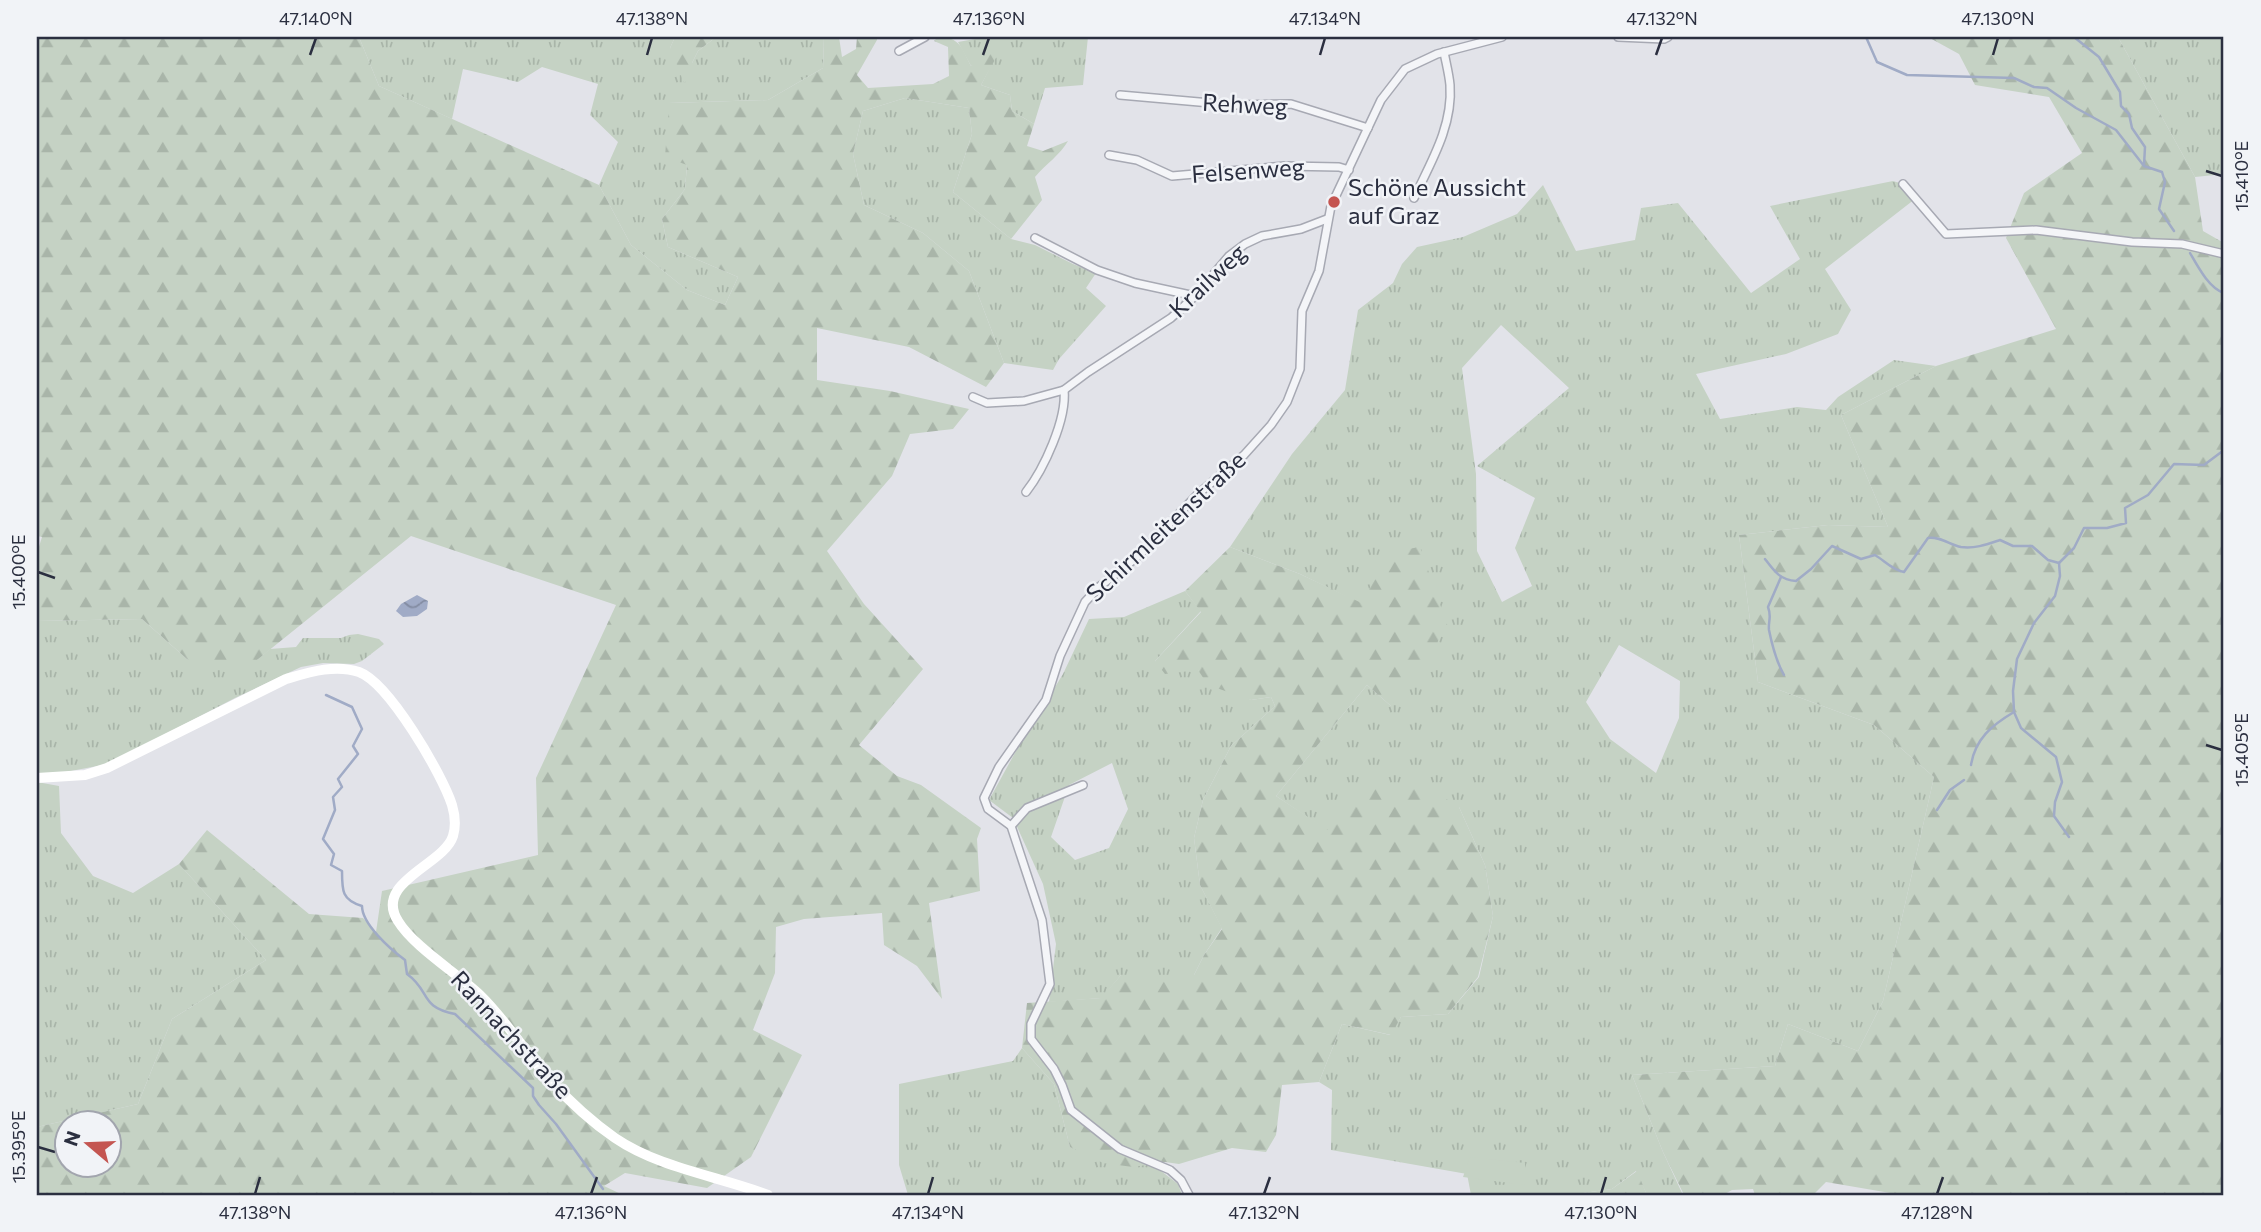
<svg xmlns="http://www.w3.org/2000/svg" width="2261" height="1232" font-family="Commissioner,sans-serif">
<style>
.grass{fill:url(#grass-tufts);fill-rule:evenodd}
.forest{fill:url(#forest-firs);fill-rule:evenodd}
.garden{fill:#c5d2c4}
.water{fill:url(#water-waves)}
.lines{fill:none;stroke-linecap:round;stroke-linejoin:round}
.stream{stroke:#a0abc6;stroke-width:2.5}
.street-casing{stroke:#a7a9b3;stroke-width:10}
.street{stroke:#f4f5f8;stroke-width:7}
.secondary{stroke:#fff;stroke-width:10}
.ticks{fill:none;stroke:#2b2f40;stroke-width:2.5}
.poi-dot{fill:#c45551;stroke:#f1f3f7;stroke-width:2.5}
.labels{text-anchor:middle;stroke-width:5;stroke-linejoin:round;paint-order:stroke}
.street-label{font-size:24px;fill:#2b2f40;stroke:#f1f3f7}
.poi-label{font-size:24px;fill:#2b2f40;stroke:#f1f3f7;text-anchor:start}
.neatline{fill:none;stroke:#2b2f40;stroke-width:2.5}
.ticks-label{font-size:18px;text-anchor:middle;fill:#2b2f40}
</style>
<defs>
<pattern id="grass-tufts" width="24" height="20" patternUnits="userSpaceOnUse" patternTransform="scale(1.75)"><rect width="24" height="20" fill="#c5d2c4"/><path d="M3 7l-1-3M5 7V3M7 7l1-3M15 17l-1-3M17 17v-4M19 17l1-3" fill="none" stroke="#a9b5a9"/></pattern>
<pattern id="forest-firs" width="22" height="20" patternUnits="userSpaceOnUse" patternTransform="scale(1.75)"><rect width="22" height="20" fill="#c5d2c4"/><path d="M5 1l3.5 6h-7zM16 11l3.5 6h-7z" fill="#a9b5a9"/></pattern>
<pattern id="water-waves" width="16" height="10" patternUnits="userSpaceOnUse" patternTransform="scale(1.75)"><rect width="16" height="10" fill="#a0abc6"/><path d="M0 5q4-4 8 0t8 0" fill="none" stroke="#838ca2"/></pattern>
</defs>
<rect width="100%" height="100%" fill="#e2e3e9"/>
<g class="grass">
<polygon points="359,37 675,37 670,48 692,63 698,51 716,37 824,37 823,68 768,100 669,103 687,164 685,189 662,219 668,247 738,277 725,305 687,290 631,245 599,185 618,142 590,115 598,84 542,67 518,82 463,69 452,119 379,86"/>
<polygon points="986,37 1088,37 1083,85 1045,88 1034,124 1012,111 1010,95 981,85 996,56 971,66 958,42"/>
<polygon points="2118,37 2224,37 2224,174 2195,177"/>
<polygon points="905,98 969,108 972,134 953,192 1011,239 1035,245 1073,264 1096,273 1086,288 1106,306 1059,359 1053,370 1004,363 969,271 923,233 864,205 853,154 863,111"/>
<path d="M1893 181 1903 184 1915 199 1825 269 1851 310 1838 334 1786 354 1696 374 1720 419 1797 407 1826 410 1838 397 1894 360 1936 366 1841 415 1888 527 1828 525 1739 535 1758 682 1874 725 1934 777 1883 1001 1858 1051 1788 1024 1775 1066 1632 1075 1663 1152 1682 1193 1647 1195 1636 1171 1612 1189 1569 1195H1471L1467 1174 1331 1150 1332 1090 1319 1082 1342 1024 1390 1035 1401 1017 1448 1014 1479 977 1493 916 1485 865 1459 807 1328 831 1276 796 1367 685 1391 706 1370 608 1300 574 1230 547 1292 454 1345 390 1358 310 1393 283 1402 264 1417 247 1463 237 1517 214 1543 185 1576 251 1635 240 1641 208 1678 203 1751 293 1800 259 1770 206ZM1501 325 1569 388 1477 466 1535 498 1515 548 1532 586 1502 602 1477 551 1476 474 1462 368ZM1619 645 1680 681 1679 718 1656 773 1610 739 1586 702Z"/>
<path d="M1185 591 1201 611 1155 661 1198 670 1251 700 1271 697 1275 706 1231 746 1203 800 1194 838 1200 885 1222 928 1204 955 1194 975H1121L1102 998 1049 1002 1056 944 1043 884 1013 818 989 800 1016 751 1063 674 1089 619 1124 617ZM1112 763 1128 809 1109 848 1075 860 1051 837 1069 785Z"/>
<polygon points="142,619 188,660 257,660 270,649 296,647 303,638 341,638 349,635 358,634 379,639 384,644 362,661 354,664 323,663 301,667 235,698 108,764 55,774 37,773 37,621"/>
<polygon points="37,782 59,786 61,833 93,876 133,893 179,864 266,960 172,1019 138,1104 37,1127"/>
<polygon points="1022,1048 1054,1084 1070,1147 1152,1164 1178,1184 1182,1195 908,1195 899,1165 899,1084 1013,1061"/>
</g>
<g class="forest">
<path d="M37 37H359L379 86 599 185 631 245 687 290 725 305 738 277 668 247 662 219 685 189 687 165 665 157 669 103 768 100 823 68 824 37H839L842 57 856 49 857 37H877V40L857 75 868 88 933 84 949 76 948 47 934 41 938 37C960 37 962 48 971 66L989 53 997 56 981 85 1010 95 1012 111 1034 124 1027 146 1043 151 1068 141C1060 155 1046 164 1035 177L1042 200 1011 239 953 192 972 134 969 108 905 98 863 111 853 154 864 205 923 233 969 271 1004 363 986 387 909 347 817 328V380L890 391 969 409 953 429 910 434 892 476 827 551 864 604 923 669 859 745 897 776 921 785 981 828 977 839 980 891 929 903 942 999 917 966 884 945 882 913 804 919 776 927 775 973 753 1030 802 1055 751 1157 707 1188 625 1173 604 1186 623 1195H37V1127L138 1104 172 1019 266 960 179 864 207 830 309 914 363 918 376 932 382 891 538 855 536 778 616 605 411 536 257 660H188L142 619 37 621V553L42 537 37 536ZM66 1124H108V1166H66Z"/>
<polygon points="675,37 716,37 698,51 692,63 695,74 684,83 670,48"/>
<polygon points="1928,37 2118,37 2195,177 2203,231 2224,243 2224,1195 1902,1195 1826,1182 1813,1195 1755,1195 1753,1189 1732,1190 1723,1195 1684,1195 1663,1152 1632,1075 1775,1066 1788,1024 1858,1051 1883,1001 1934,777 1874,725 1758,682 1739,535 1828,525 1888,527 1841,415 1936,366 2056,329 2006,238 2024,193 2082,153 2049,97 1975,85 1959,54"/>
<polygon points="1230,547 1300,574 1370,607 1368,591 1390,552 1420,547 1448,627 1391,706 1367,685 1276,796 1328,830 1359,783 1427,787 1459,807 1485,865 1493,916 1478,977 1448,1014 1401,1017 1391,1035 1342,1024 1319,1082 1282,1085 1276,1135 1266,1152 1232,1148 1179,1164 1165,1162 1133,1167 1103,1163 1070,1147 1054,1084 1022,1048 1027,1003 1101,998 1121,975 1194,975 1204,955 1222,929 1200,885 1194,838 1203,800 1231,746 1275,706 1271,697 1251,700 1208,685 1198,670 1165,674 1155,661 1201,612 1185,591"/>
<polygon points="1637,1171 1647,1195 1569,1195 1612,1189"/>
</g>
<polygon class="garden" points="1470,1157 1525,1163 1525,1185 1463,1177"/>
<polygon class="water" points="417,595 428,601 427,609 417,616 403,617 396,611 401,604"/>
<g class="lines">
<g class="stream">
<polyline points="1866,37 1877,62 1907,75 2014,78 2034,87 2047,88 2076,108 2116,130 2144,166 2162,172 2165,182 2159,209 2174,231"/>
<polyline points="2074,37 2099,57 2120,92 2121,106 2129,114 2132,128 2145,147 2144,165"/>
<path d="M2190 253C2198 267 2209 288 2224 293"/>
<path d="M1765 559C1774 571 1780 580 1796 581L1811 569 1832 546 1861 559 1875 555C1885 561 1892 570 1904 572L1928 538C1940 536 1950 545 1961 547 1975 549 1988 544 2000 540L2013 546H2032L2048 560 2059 563 2074 548 2084 528H2107L2126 523 2125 508 2148 495 2174 464 2204 465 2224 450"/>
<path d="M1781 577 1768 607C1772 617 1768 621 1769 630 1772 645 1776 661 1784 675"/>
<path d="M326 695 352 707 362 729 353 746 358 754 338 779 342 787 333 797 335 810 323 839 334 854 331 865 342 871C342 891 342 900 362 906 362 924 390 949 405 960L407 974C431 991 419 1007 455 1014L533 1088V1096L539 1105 556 1124 603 1189"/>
<polyline points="2014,712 2021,728 2056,757 2062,782 2055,802 2054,816 2069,837"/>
<path d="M1971 765C1975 739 1992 725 2014 712L2013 691 2017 659 2034 623 2055 596 2060 576 2059 563"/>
<polyline points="1937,810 1950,790 1964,780"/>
</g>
<g class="street-casing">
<g id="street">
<polyline points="1618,37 1664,39 1668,37"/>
<polyline points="899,51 925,37"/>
<polyline points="1120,95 1233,105 1291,104 1368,128"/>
<polyline points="1109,155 1137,160 1172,176 1285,166 1339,167 1349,170"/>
<polyline points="1903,184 1946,234 2036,230 2132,242 2182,244 2224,254"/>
<path d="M1414 198C1431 162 1453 126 1450 85 1449 74 1446 63 1444 52"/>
<polyline points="1035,238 1097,270 1135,283 1195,296"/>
<polyline points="973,397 987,403 1024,401 1064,390 1088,372 1171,318 1195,296 1229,256 1245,244 1262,236 1301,229 1327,219"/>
<path d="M1026 492C1044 469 1067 419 1064 390"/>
<polyline points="1011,826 1027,808 1083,785"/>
<polyline points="1189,1195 1181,1180 1170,1170 1120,1149 1071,1110 1062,1085 1054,1069 1031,1039 1031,1024 1050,984 1042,920 1011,826 988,809 984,798 999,767 1046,700 1060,656 1085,602 1099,587 1137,557 1198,494 1244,455 1271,425 1287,402 1300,369 1302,311 1319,271 1331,206 1381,100 1405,69 1437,54 1502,37"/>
</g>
</g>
<use href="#street" class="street"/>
<path class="secondary" d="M37 778 85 775 107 768 286 679C310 672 335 664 359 672 389 683 442 774 452 805 455 815 456 826 453 836 444 865 373 882 398 921 413 946 458 974 480 995 507 1021 526 1054 551 1081 570 1102 592 1122 615 1138 659 1168 718 1176 768 1195"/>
</g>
<path class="ticks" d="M310 55 316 38M647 55 652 38M983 55 989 38M1320 55 1325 38M1656 55 1662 38M1993 55 1998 38M2206 171 2222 176M38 572 55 578M2206 745 2222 750M38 1147 55 1152M255 1194 260 1177M591 1194 597 1177M928 1194 933 1177M1264 1194 1270 1177M1601 1194 1606 1177M1937 1194 1943 1177"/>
<circle class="poi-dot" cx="1334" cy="202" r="7"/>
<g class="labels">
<g class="street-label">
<text transform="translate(1245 105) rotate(3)" y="8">Rehweg</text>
<text transform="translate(1248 171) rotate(-4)" y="8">Felsenweg</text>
<text transform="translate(1208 281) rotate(-43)" y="8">Krailweg</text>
<text transform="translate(1166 527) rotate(-43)" y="8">Schirmleitenstraße</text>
<text transform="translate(511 1035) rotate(47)" y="8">Rannachstraße</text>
</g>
<g class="poi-label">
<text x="1348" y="196">Schöne Aussicht<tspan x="1348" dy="28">auf Graz</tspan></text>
</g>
</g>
<rect width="2261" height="1232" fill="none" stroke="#f1f3f7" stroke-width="77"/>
<g transform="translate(88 1144) rotate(289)"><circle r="33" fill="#f1f3f7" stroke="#a2a5ae" stroke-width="2"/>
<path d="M0-5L12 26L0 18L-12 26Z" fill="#c45551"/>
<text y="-10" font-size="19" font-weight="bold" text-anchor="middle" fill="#2b2f40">N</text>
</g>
<rect x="38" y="38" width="2184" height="1156" class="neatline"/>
<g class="ticks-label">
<text x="316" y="25">47.140°N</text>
<text x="652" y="25">47.138°N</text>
<text x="989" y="25">47.136°N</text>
<text x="1325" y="25">47.134°N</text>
<text x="1662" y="25">47.132°N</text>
<text x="1998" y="25">47.130°N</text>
<text transform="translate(2242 176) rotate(-90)" y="6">15.410°E</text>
<text transform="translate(19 572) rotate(-90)" y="6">15.400°E</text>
<text transform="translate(2242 750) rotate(-90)" y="6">15.405°E</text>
<text transform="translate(19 1147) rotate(-90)" y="6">15.395°E</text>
<text x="255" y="1219">47.138°N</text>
<text x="591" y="1219">47.136°N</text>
<text x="928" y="1219">47.134°N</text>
<text x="1264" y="1219">47.132°N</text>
<text x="1601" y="1219">47.130°N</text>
<text x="1937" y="1219">47.128°N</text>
</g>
</svg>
